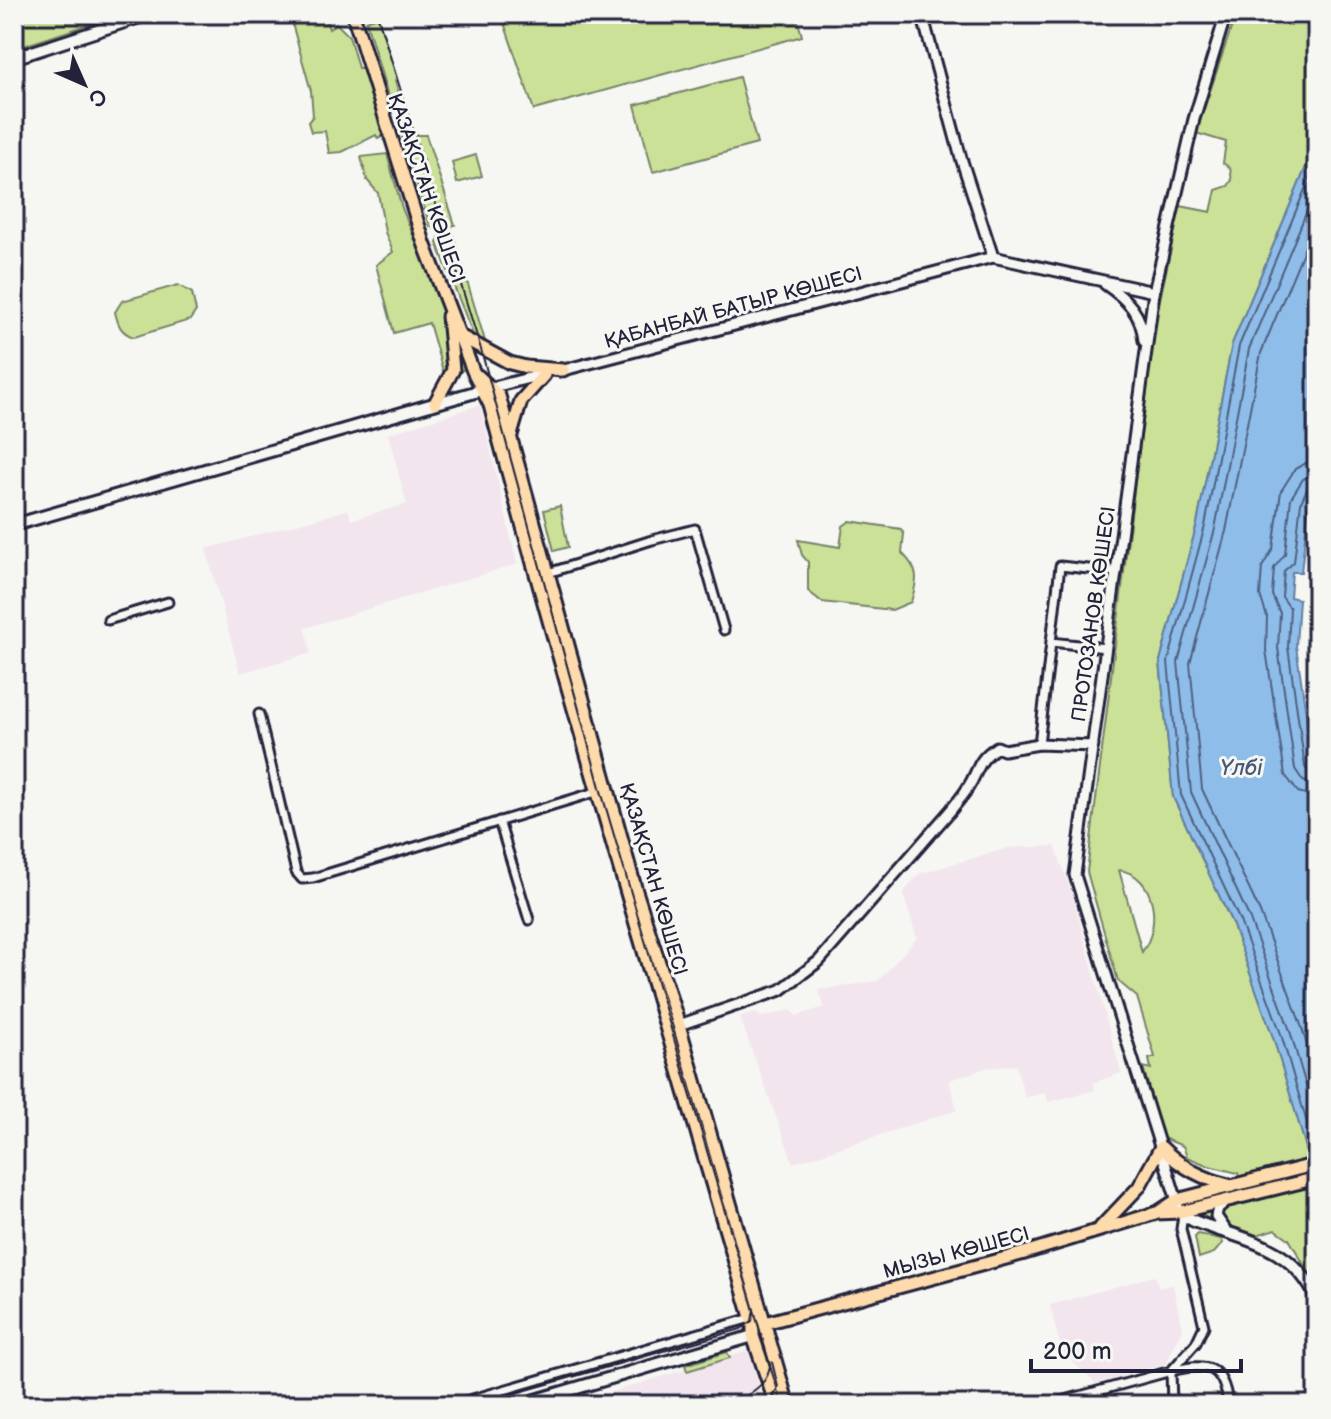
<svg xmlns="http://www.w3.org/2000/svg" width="1331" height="1419" font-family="'Balsamiq Sans',sans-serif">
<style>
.built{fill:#f2e5ee}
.green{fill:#cae197;stroke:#768269;stroke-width:2;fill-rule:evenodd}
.water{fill:#8fbde9;stroke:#637fa3;stroke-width:2}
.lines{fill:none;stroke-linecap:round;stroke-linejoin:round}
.shore{stroke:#4e6081;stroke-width:2}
.minor-casing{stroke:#22223b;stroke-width:13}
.tertiary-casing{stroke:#22223b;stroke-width:15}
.secondary-casing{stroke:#22223b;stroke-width:16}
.primary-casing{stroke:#22223b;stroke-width:17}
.minor{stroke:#f6f6f2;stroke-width:7}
.tertiary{stroke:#f6f6f2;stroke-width:9}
.secondary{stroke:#f6f6f2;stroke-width:10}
.primary{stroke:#fedbac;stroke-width:11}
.tram{stroke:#22223b;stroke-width:2}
.labels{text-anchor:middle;stroke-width:6;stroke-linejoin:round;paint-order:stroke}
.street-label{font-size:20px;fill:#22223b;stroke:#f6f6f2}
.water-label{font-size:22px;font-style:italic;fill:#485878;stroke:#f6f6f2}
</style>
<rect width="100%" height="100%" fill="#f6f6f2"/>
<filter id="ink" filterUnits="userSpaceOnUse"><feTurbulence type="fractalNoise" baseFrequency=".0125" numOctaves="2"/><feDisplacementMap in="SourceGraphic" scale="16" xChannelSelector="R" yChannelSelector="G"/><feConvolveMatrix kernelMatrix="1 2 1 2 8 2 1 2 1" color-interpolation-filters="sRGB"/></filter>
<g filter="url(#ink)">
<g class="built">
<polygon points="480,405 517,564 305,628 311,653 240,673 206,549 348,510 351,520 407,504 388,434"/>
<polygon points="1055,846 1072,894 1121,1073 1093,1083 1095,1090 1048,1102 1045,1092 1025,1098 1016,1065 986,1068 949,1080 957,1110 793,1163 740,1017 756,1013 762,1017 791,1010 796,1016 825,1007 818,990 878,981 917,938 903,893 919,874 1008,848"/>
<polygon points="1155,1276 1159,1288 1179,1283 1173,1285 1182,1329 1166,1364 1096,1384 1062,1352 1050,1305"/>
<polygon points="749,1350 764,1405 570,1405"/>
</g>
<g class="green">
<polygon points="14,14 121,14 14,49"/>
<polygon points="296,14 324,14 329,29 336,23 349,36 358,68 362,68 384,136 378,139 376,135 342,152 329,153 325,131 311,132 308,122 313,116 311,91 293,27"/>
<polygon points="501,14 796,14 802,36 534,110"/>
<path d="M1236 14H1317V141L1232 344 1197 524 1160 661 1173 797 1232 923 1273 1037 1317 1184V1287L1289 1239 1275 1229 1257 1235 1202 1216 1201 1211 1245 1202 1238 1173 1209 1166 1187 1157 1183 1146 1163 1138 1143 1067 1151 1069 1149 1059 1155 1057 1137 997 1118 981 1087 872 1154 328 1180 206 1211 212 1216 190 1228 186 1232 180 1230 168 1223 163 1226 142 1196 133ZM1119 870C1156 875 1162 926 1142 952Z"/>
<polygon points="378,17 397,79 395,80 399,95 388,96 366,21"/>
<polygon points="739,77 757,144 653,172 635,105"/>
<polygon points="410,135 426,135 455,225 438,231 430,226 402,137"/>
<polygon points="387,154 402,208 465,363 463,370 445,378 429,323 394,333 376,265 393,252 385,232 378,193 367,180 361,157"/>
<polygon points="476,155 482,176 457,183 452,162"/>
<polygon points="452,231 488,351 474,337 437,243 440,236"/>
<path d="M178 285 192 293 196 311 190 320 134 337C121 333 118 325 115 312L122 301Z"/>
<polygon points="560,506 568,547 554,551 544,510"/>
<path d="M850 521 901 529 904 534 902 553C920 571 918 579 911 602L892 610 822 602 808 591V562L802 555 798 540 840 547 843 526Z"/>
<polygon points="1198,1234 1221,1239 1223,1243 1214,1253 1199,1258 1195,1237"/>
<polygon points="727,1352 730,1358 687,1371 685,1365"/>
</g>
<polygon class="water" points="1317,141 1317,486 1309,503 1301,572 1292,572 1290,597 1299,599 1296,646 1317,788 1317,1184 1273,1037 1232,923 1173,797 1160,661 1197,524 1232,344"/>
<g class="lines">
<g class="shore">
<polyline points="1317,187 1249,349 1215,529 1178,662 1191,792 1249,917 1290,1031 1317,1124"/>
<polyline points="1317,218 1261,353 1226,531 1190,663 1202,789 1260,912 1302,1028 1317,1081"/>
<polyline points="1317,462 1306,463 1295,469 1281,491 1273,549 1262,567 1260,595 1267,617 1266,650 1285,775 1298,792 1317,797"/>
<polyline points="1317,474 1303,479 1291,498 1285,554 1274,568 1272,595 1280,613 1278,648 1295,769 1303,781 1317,785"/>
<polyline points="1317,484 1308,487 1301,502 1294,562 1284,571 1282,597 1290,608 1288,647 1305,767 1310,773 1317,775"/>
<polyline points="1317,1157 1281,1034 1240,921 1181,795 1168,662 1205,526 1239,346 1317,161"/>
</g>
<g class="minor-casing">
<g id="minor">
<polyline points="545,574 652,540 695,529 724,630"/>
<polyline points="108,620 168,602"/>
<polyline points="1051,642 1106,648"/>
<polyline points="259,714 296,872 302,879 313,878 599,791"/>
<polyline points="1039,744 1060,566 1117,572"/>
<polyline points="499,821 529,920"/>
<polyline points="452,1405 751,1318"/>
<polyline points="1047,1405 1171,1371 1196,1343 1204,1326 1181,1229 1183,1215"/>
<path d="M1172 1405 1171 1371C1206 1362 1224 1364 1228 1405"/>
</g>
</g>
<g class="tertiary-casing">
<g id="tertiary">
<polyline points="922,14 961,158 993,257"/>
<path d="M1105 284C1127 299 1142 314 1144 341"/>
<polyline points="560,371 993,257 1154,292"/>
<polyline points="486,389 545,374"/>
<path d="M679 1025 781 990 819 961 951 810C956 803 963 796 967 789 980 770 975 762 997 747L1004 750 1039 744 1093 746"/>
<polyline points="1224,1203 1218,1208 1216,1216 1227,1232"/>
<polyline points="1178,1204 1075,875 1154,292 1194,119 1226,14"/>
</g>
</g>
<g class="secondary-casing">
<g id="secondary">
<polyline points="14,58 149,14"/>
<polyline points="14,525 482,390"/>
<path d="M1180 1212C1191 1222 1206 1225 1219 1230 1263 1243 1297 1256 1317 1299"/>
<polyline points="519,1405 753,1336"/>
</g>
</g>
<g class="primary-casing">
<g id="primary">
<path d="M353 14 424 243 473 371 490 405C572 713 664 1018 753 1324V1336L776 1405"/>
<polyline points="460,336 510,363 526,367 563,370"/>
<polyline points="478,376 499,396 636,891 679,1025 788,1405"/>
<polyline points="435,403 453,370 448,316"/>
<polyline points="511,435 521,401 544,375"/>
<polyline points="1160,1211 1177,1200 1317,1164"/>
<path d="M1101 1227 1139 1187 1161 1147C1182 1168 1203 1179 1232 1186"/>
<polyline points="765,1323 1021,1254 1156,1213 1180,1212 1317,1178"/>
</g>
</g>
<use href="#minor" class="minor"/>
<use href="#tertiary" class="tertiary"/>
<use href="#secondary" class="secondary"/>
<use href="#primary" class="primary"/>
<g class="tram">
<path d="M377 14 480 346 601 791 770 1365C769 1385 748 1394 733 1405"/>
<polyline points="474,1405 741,1329 752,1321 754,1310"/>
<polyline points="770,1405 778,1387 772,1362"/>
</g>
</g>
</g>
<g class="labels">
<g class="street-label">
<text transform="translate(427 188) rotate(71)" y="7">ҚАЗАҚСТАН КӨШЕСІ</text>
<text transform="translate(733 307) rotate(-15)" y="7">ҚАБАНБАЙ БАТЫР КӨШЕСІ</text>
<text transform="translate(1093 614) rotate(-82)" y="7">ПРОТОЗАНОВ КӨШЕСІ</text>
<text transform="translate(654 879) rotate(74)" y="7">ҚАЗАҚСТАН КӨШЕСІ</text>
<text transform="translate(956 1252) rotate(-15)" y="7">МЫЗЫ КӨШЕСІ</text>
</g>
<g class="water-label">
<text x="1241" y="775">Үлбі</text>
</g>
</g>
<rect width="1331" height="1419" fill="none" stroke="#f6f6f2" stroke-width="48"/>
<rect x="24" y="24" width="1283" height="1371" fill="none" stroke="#22223b" stroke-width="3" filter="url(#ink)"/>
<g transform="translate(84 84) rotate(135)" stroke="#f6f6f2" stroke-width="6" paint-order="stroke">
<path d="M0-6L14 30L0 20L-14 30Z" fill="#22223b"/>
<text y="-12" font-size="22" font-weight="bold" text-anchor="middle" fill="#22223b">С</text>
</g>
<path d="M1031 1359v12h210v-12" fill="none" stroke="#22223b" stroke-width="4"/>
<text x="1043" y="1359" font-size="24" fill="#22223b" stroke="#f6f6f2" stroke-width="6" paint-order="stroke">200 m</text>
</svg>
